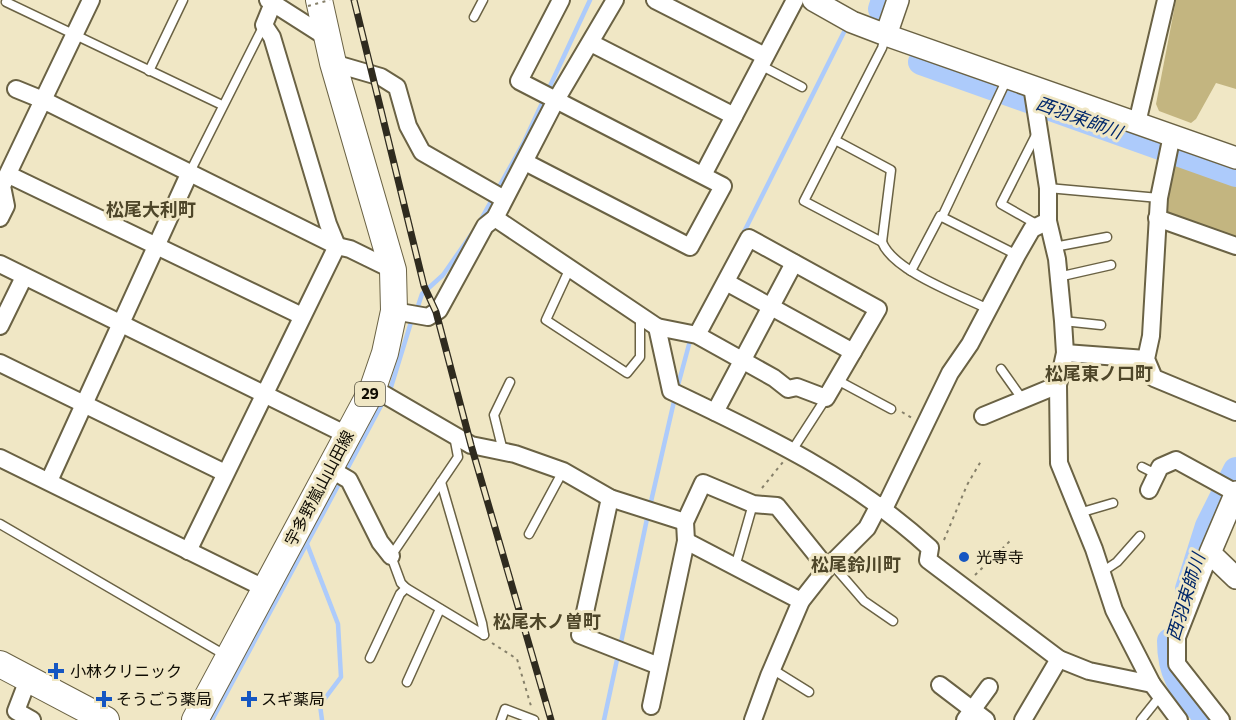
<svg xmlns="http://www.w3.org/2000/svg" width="1236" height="720" font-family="Commissioner,'Noto Sans JP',sans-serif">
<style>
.green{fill:#c3b580}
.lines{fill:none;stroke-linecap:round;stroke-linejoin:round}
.stream{stroke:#adcbfb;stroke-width:4.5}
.river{stroke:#adcbfb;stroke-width:26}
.service-casing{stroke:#6a6244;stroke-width:11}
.minor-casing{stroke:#6a6244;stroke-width:20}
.tertiary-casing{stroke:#6a6244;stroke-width:24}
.primary-casing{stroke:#6a6244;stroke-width:28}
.path{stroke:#86806a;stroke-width:2;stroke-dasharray:3 4.5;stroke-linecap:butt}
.service{stroke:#fff;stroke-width:8}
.minor{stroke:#fff;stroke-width:16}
.tertiary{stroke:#fff;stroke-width:21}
.primary{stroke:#fff;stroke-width:26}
.rail-casing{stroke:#2f2b1f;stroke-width:7}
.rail{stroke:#f0e7c5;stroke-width:4.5;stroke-dasharray:14;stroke-linecap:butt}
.path-bridge{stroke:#86806a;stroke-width:2;stroke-dasharray:3 4.5;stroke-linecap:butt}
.poi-dot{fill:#1556c2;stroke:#f0e7c5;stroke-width:2}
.labels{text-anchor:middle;stroke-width:6;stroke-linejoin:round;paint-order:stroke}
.shield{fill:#f0e7c5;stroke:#524e3d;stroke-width:1.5}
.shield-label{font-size:15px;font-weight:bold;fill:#0f0c03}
.street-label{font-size:16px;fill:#0f0c03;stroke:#f0e7c5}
.poi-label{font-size:16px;fill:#0f0c03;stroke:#f0e7c5;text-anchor:start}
.water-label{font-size:18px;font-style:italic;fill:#00276a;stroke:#f0e7c5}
.neighbourhood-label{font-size:18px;font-weight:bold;fill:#4e4629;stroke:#f0e7c5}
</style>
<rect width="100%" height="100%" fill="#f0e7c5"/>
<g class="green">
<polygon points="1176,0 1236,0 1236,89 1216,83 1196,119 1191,123 1159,111 1156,104"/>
<polygon points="1178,155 1236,176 1236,238 1170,214 1164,207"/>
</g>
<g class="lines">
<g class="stream">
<polyline points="479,223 524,142 590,0"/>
<polyline points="742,236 844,32"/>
<polyline points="416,312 422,294 443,275 473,232"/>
<polyline points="677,389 691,337"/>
<polyline points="345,473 391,387 412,319"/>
<polyline points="650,506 675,397"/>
<polyline points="307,544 338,624 341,677 320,705 322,720"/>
<polyline points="620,647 648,514"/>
<polyline points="212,720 341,480"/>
<polyline points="604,720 618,655"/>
</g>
<g class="river">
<polyline points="881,9 884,0"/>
<polyline points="921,62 1236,174"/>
<polyline points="1188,589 1208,526 1236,470"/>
<path d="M1170 641C1170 679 1185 691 1208 720"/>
</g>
<g class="service-casing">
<g id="service">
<polyline points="6,2 222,105"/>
<polyline points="474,17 483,0"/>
<polyline points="760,65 802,87"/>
<polyline points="149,71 183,0"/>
<polyline points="1037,133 1001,204 1038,225"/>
<polyline points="835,140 891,170 882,242 804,201 882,48 886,35"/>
<polyline points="190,172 264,25"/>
<polyline points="1048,188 1159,198"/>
<polyline points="942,217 1007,79"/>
<path d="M882 242C893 271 960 295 988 309"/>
<polyline points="1054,247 1107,237"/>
<polyline points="570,268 546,320 627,373 640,357 640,317"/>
<polyline points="911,271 940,216 1017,255"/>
<polyline points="1058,277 1111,265"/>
<polyline points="1063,321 1101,325"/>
<polyline points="1001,369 1023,400"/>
<polyline points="837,380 891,409"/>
<polyline points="454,436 458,457 391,556 401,583 406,588 484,635"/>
<polyline points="793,449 826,398"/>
<polyline points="503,451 494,415 510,382"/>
<polyline points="1142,467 1156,474"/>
<polyline points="441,482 482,623 484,635"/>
<polyline points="1079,513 1113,503"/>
<polyline points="0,524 225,655"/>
<polyline points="529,534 563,471"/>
<polyline points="832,564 864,601 893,621"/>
<polyline points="735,567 753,504"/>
<polyline points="1102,572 1117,562 1140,536"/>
<polyline points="370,658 400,594 406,588"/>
<polyline points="772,669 809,692"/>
<polyline points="407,682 440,609"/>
<polyline points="501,720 505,709 534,720"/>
<polyline points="1141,720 1161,695"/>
</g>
</g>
<g class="minor-casing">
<g id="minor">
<polyline points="268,0 326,37"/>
<polyline points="655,0 765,56"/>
<polyline points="591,43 734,116"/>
<polyline points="333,63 381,77 397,87 408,126 422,152 504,199"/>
<polyline points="1032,86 1048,188 1048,221 1057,259 1063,321 1065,353 1058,385 1059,463 1094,549 1114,610 1152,684 1179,720"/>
<polyline points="16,89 43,100 91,0"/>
<polyline points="1137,123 1166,0"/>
<polyline points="1172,135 1159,198 1151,336 1146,359 1154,378 1236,412"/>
<polyline points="525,162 690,247 723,186 519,81 561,0"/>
<polyline points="9,175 302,316"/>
<polyline points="703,175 795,0"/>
<polyline points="0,218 6,206 2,186 43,100 337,246 350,249 393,270"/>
<path d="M495 218 657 327 671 391C766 436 851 476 930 548L928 560 1059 659 1089 671 1152 684"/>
<polyline points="1157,218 1236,246"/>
<polyline points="0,264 347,435"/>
<polyline points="726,282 853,352"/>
<polyline points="394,311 428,317 439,310 485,226 495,218 556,100 615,0"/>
<polyline points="0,326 24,277"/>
<polyline points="657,327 697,335 749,238 878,309 826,398 797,387 788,389 774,378 697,335"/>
<polyline points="1065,353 1146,359"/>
<polyline points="0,363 225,473"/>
<polyline points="373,388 471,445 515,454 563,471 610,498 685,522"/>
<polyline points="715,412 794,263"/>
<polyline points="983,416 1058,385"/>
<polyline points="0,458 264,588"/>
<polyline points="330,469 349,480 380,542 391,556"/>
<polyline points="49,481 190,172"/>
<polyline points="1149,490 1160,467 1176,460 1236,493"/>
<polyline points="610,498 580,635 659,666"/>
<polyline points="884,509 950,373 970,344 1017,255 1032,229 1048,221"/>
<polyline points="686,541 801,601"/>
<polyline points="188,551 337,246 328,224 272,37 264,25 273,3"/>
<polyline points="1210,553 1177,637 1177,664 1221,720"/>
<polyline points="29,677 16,711 32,720"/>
<polyline points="940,685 986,720"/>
<polyline points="651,706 686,541 685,522 703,483 753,504 777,506 827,568"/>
<polyline points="753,720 769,676 801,601 827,568 867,528 879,505"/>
<polyline points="965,720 989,687"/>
<polyline points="1023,720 1059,659"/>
</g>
</g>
<g class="tertiary-casing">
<g id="tertiary">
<polyline points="813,0 852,22 886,35 1236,158"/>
<polyline points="886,35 898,0"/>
<polyline points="1236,492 1210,553 1236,578"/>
</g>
</g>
<g class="primary-casing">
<g id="primary">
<polyline points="0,664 106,720"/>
<polyline points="195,720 373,388 385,353 394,311 393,270 333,63 319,0"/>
</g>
</g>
<g class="path">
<polyline points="902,412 912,418"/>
<polyline points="762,488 783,462"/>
<polyline points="944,540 967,485 981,461"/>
<polyline points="975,575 1010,541"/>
<polyline points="492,643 517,659 531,706"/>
</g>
<use href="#service" class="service"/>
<use href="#minor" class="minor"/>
<use href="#tertiary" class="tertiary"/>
<use href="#primary" class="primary"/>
<g class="rail-casing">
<polyline id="rail" points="354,0 424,286 436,312 471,445 551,720"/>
</g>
<use href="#rail" class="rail"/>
<polyline class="path-bridge" points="308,6 330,0"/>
</g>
<g class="poi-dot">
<circle cx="964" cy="557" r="6"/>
<path d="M53 662h6v6h6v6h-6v6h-6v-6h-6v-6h6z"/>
<path d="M101 690h6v6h6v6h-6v6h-6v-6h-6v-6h6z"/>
<path d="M246 690h6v6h6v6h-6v6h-6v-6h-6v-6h6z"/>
</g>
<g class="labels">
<rect class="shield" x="355" y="382" width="30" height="24" rx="4.5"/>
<g class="shield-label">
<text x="370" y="399">29</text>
</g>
<g class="street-label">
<text transform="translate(319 488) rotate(-62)" y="6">宇多野嵐山山田線</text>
</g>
<g class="poi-label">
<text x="976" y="563">光専寺</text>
<text x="70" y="677">小林クリニック</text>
<text x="116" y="705">そうごう薬局</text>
<text x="261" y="705">スギ薬局</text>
</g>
<g class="water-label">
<text transform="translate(1079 118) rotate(20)" y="6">西羽束師川</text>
<text transform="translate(1186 597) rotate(-73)" y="6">西羽束師川</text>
</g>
<g class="neighbourhood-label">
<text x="151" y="216">松尾大利町</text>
<text x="1099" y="380">松尾東ノ口町</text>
<text x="856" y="571">松尾鈴川町</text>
<text x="547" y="628">松尾木ノ曽町</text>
</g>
</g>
</svg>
